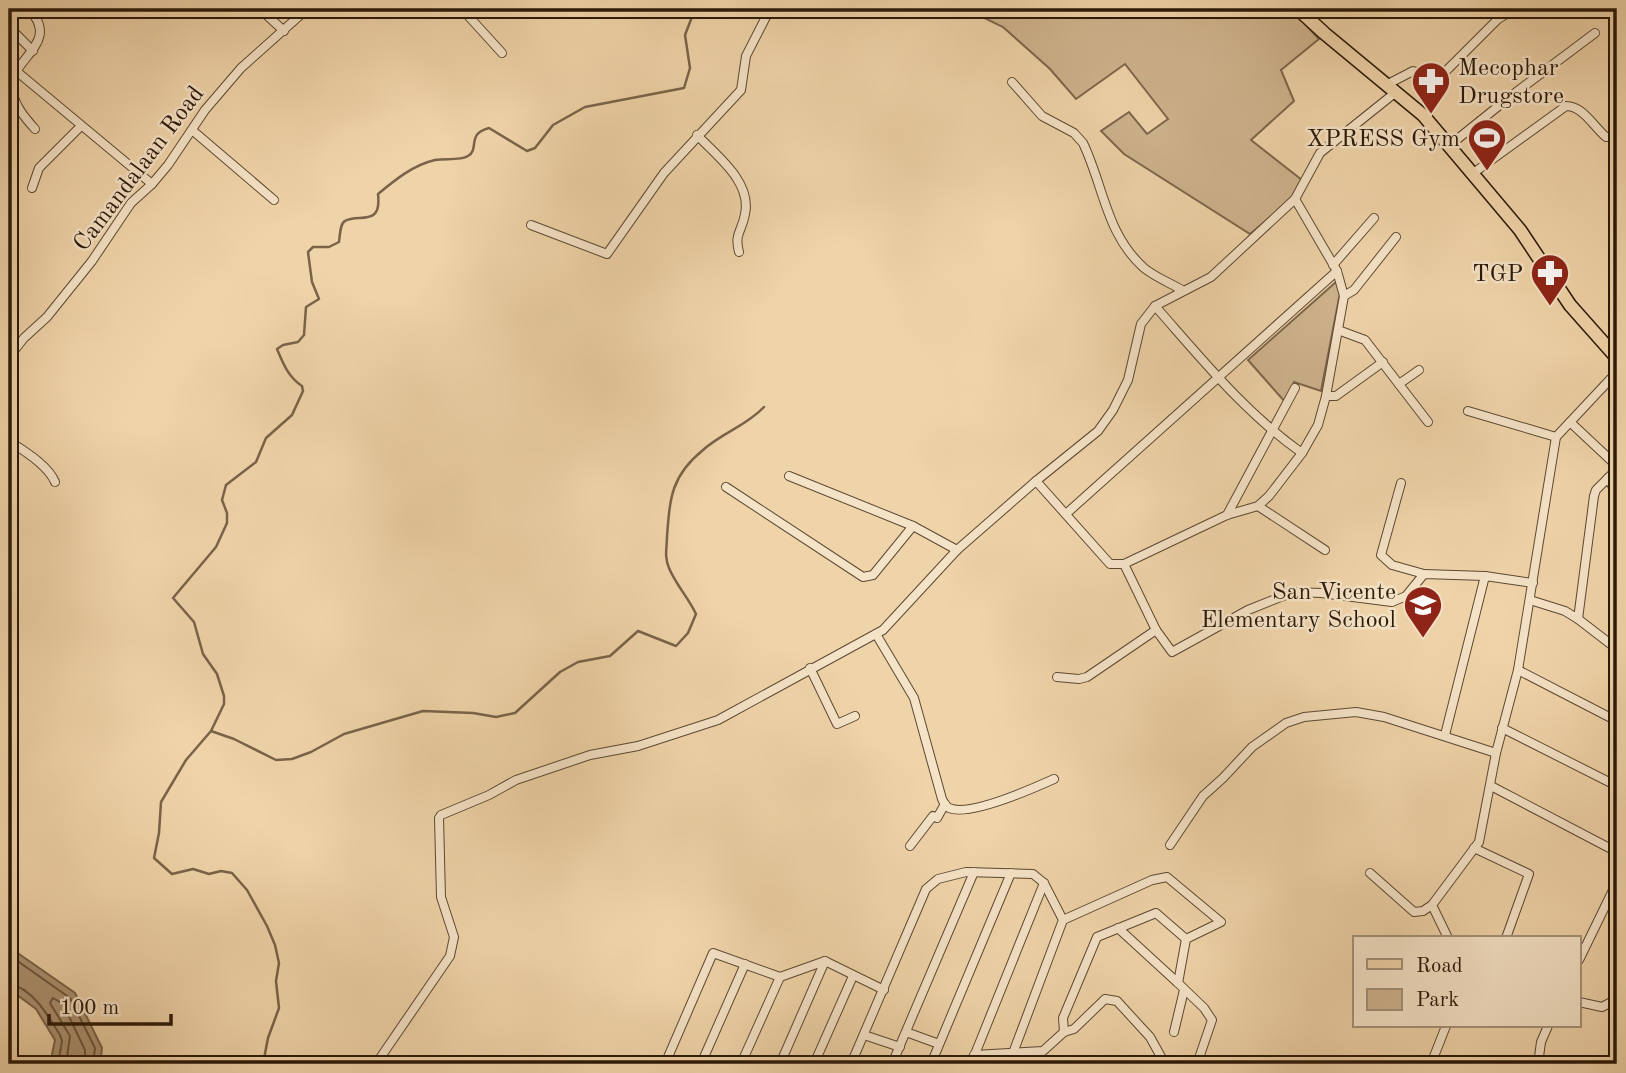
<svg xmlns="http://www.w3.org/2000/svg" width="1626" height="1073" font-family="'Old Standard TT',serif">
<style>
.green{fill:#cfb48e;stroke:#7d664c;stroke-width:2}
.water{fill:#ad9473;stroke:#796349;stroke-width:2}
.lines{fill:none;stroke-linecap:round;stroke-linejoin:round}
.shore{stroke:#6c563e;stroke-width:2}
.stream{stroke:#796349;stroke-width:2.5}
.street-casing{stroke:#5c4831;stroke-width:10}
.primary-casing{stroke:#2b1909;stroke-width:15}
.street{stroke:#f5e3c7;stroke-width:8}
.primary{stroke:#f0d4a9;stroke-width:12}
.labels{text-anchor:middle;stroke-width:5;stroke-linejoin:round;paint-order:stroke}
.poi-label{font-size:24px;fill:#2b1909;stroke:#f5e3c7;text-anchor:end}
.street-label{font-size:24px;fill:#2b1909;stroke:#f5e3c7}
</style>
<rect width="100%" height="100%" fill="#f0d4a9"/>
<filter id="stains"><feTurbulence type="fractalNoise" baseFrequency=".00286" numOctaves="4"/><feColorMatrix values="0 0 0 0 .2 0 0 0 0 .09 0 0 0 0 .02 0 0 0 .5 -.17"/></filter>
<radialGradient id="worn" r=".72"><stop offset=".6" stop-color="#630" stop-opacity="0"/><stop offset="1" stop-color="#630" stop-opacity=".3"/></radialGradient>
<g class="green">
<polygon points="966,9 1291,9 1319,39 1281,70 1294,101 1251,140 1302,180 1291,200 1250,234 1124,154 1101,131 1129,112 1147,134 1168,119 1125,64 1076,99 1050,69 1003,27"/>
<polygon points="1336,282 1340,293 1321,391 1294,382 1285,402 1248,360"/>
</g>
<polygon class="water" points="9,947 75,993 102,1048 100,1064 50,1064 55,1040 36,1009 9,989"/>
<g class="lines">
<g class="shore">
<polyline points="9,955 70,998 95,1048 93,1064"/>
<path d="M9 984C32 987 49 1017 60 1035L62 1041 58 1064"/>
<polyline points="66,1064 70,1036 50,1003 53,998 63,1004 85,1050 85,1064"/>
</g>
<g class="stream">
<path d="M211 731 234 739 276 760 292 759 311 752 344 734 423 711 473 713 496 717 515 713 560 672 578 662 610 656 638 631 676 646 688 633 696 614C688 597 676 585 669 568 664 556 667 548 667 536 670 498 671 476 703 450 722 433 746 426 764 407"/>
<path d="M263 1064 268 1038 279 1008 276 981 279 963 275 945 267 926 247 890 232 873 221 871 209 874 193 869 172 874 154 858 159 833 161 802 186 760 211 731 224 704V696L217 674 203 654 194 622 173 598 216 547 227 523V513L222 500 226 485 256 462 266 438 292 415 303 391 302 386C288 377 283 363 277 349L283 345 298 342 304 335 306 307 319 299 312 282 308 252 313 247H329L339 242C340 236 340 223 345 221 358 213 382 228 378 194 395 180 413 165 435 160 445 158 460 161 468 156 480 149 466 134 489 128L527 151 535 148 553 125 585 107 684 88 690 68 685 35 695 9"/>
</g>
<g class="street-casing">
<g id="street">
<path d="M29 9C61 43 13 57 12 86 12 103 25 118 35 129"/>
<polyline points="260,9 284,31"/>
<polyline points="462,9 502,53"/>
<polyline points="9,27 33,51"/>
<polyline points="9,65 152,184"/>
<path d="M1012 82 1042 116 1074 133 1083 143C1104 187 1106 234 1144 268 1155 277 1170 283 1182 290"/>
<polyline points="1388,84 1413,71 1434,77 1441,76 1498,19 1515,9"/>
<polyline points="192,130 274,200"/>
<path d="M697 135C717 156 752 182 745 214 742 232 734 233 739 252"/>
<polyline points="1450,145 1511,96 1595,33"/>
<path d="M1472 174 1566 106C1583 106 1593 126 1606 137H1617"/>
<polyline points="32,188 39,168 81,126"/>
<polyline points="531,225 607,254 664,173 741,90 746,56 770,9"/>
<polyline points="1333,265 1374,218"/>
<polyline points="1344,296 1354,290 1396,237"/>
<path d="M1155 306C1201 358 1245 413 1302 453"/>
<polyline points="1338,330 1365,340 1428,422"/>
<polyline points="9,357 24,338 47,317 92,261 131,203 152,184 168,165 205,110 241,68 307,9"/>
<polyline points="1399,384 1419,370"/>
<polyline points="1326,396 1336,396 1383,362"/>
<polyline points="1468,411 1556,437"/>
<polyline points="1570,422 1617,466"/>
<path d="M9 441C24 451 48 465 55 482"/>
<polyline points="789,476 913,526 957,550"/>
<polyline points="1608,478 1617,495"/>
<polyline points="1036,481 1110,564 1124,564 1227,515 1258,506 1269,496 1302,453 1318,425 1326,396 1344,296 1337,271 1295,199"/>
<polyline points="1401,483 1381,555 1392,565 1424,574"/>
<polyline points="726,487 863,577 873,575 913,526"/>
<polyline points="1258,506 1325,550"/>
<polyline points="1067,513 1337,271"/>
<polyline points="1227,515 1295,388"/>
<polyline points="1124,564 1156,630 1172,652 1248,610 1293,592 1321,593 1392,602 1406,596 1424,574 1485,576"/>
<polyline points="1530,600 1565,611 1578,619 1594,496 1596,490 1617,469"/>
<polyline points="1578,619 1617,649"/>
<path d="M876 634 914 698 942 799C944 803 945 806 949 808 969 817 1034 788 1054 779"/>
<polyline points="810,668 837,724 855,716"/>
<polyline points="1518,670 1613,719"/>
<polyline points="1057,677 1079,679 1087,677 1156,630"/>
<polyline points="1502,728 1617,786"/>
<polyline points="1445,735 1485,576 1533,583"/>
<polyline points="1491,786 1617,852"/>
<polyline points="1170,845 1203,796 1223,778 1252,747 1286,723 1304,717 1356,712 1384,717 1496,753"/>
<polyline points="910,846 933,816 937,818 945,804"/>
<polyline points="1474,848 1529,874 1506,938"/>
<polyline points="1370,873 1414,912 1423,911 1432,905"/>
<polyline points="1118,928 1178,983 1204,1008 1212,1020 1197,1064"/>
<polyline points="1448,938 1432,905 1479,842 1496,753 1518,670 1556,437 1617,372"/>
<polyline points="1579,960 1617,882"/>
<polyline points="1579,1002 1602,1007 1617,999"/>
<polyline points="906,1032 939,1044"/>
<polyline points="1064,1032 1063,1018 1097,937 1156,913 1186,939"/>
<polyline points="1174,1032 1184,990"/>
<polyline points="864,1035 900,1047"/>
<polyline points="1013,1053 1063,920"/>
<polyline points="974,1055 1043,1051 1064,1032 1074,1029 1105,999 1117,1001 1150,1037 1165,1064"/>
<polyline points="376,1064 450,956 454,937 441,897 439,818 441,815 489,795 516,780 590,755 638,746 718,720 883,630 957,550 1036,481 1098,431 1113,410 1128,380 1141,324 1155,306 1211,277 1295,199 1320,153 1396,92"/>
<polyline points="665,1064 713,953 780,977 825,961 884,990"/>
<polyline points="701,1064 745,964"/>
<polyline points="741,1064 780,977"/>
<polyline points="780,1064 825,961"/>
<polyline points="814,1064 853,976"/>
<polyline points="851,1064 926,889 938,879 966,872 1033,874 1044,883 1063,920 1152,880 1167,877 1221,922 1186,939 1178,983"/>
<polyline points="892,1064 974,872"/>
<polyline points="931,1064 1011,873"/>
<polyline points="971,1064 1044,883"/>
<polyline points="1431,1064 1446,1026"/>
<polyline points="1538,1064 1541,1042 1548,1026"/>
</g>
</g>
<g class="primary-casing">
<polyline id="primary" points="1298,9 1324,33 1423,115 1520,230 1570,305 1617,358"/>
</g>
<use href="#street" class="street"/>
<use href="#primary" class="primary"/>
</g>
<defs>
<g id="pharmacy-pin" transform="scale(2.0125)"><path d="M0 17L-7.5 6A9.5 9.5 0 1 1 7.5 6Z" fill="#8f2418" stroke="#f5e3c7"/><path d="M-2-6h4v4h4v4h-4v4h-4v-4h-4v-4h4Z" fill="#fff"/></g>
<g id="stadium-pin" transform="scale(2.0125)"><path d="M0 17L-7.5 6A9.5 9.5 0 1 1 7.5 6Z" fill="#8f2418" stroke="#f5e3c7"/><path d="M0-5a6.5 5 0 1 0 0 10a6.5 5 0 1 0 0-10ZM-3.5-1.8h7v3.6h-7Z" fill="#fff"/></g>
<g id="school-pin" transform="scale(2.0125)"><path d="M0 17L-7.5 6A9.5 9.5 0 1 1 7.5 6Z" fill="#8f2418" stroke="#f5e3c7"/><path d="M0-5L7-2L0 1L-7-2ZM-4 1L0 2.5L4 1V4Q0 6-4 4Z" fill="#fff"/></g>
</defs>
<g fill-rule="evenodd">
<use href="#pharmacy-pin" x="1431" y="81"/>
<use href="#stadium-pin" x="1487" y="138"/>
<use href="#pharmacy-pin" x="1550" y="273"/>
<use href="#school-pin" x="1423" y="605"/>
</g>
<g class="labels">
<g class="poi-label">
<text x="1458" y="75" text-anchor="start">Mecophar<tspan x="1458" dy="28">Drugstore</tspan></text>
<text x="1460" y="146">XPRESS Gym</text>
<text x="1523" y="281">TGP</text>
<text x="1396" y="599">San Vicente<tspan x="1396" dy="28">Elementary School</tspan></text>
</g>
<g class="street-label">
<text transform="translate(138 168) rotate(-53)" y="8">Camandalaan Road</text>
</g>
</g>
<rect width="1626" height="1073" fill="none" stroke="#f0d4a9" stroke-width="35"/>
<rect x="10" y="10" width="1605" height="1052" fill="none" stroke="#2b1909" stroke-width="3.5"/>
<rect x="18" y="18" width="1591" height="1038" fill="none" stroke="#2b1909" stroke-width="2"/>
<rect x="1353" y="936" width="228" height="91" fill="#f5e3c7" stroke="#a4927b" stroke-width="2"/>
<rect x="1367" y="959" width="35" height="10" fill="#f0d4a9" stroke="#a4927b" stroke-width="2"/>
<text x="1416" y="972" font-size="21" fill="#2b1909">Road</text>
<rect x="1367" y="989" width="35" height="21" fill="#cfb48e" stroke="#a4927b" stroke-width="2"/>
<text x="1416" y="1006" font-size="21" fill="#2b1909">Park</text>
<path d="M49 1014v10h122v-10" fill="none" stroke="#2b1909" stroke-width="3.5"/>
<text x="60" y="1014" font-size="21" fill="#2b1909" stroke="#f5e3c7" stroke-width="5" paint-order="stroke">100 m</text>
<rect width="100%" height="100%" filter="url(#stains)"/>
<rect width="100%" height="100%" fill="url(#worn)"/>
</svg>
